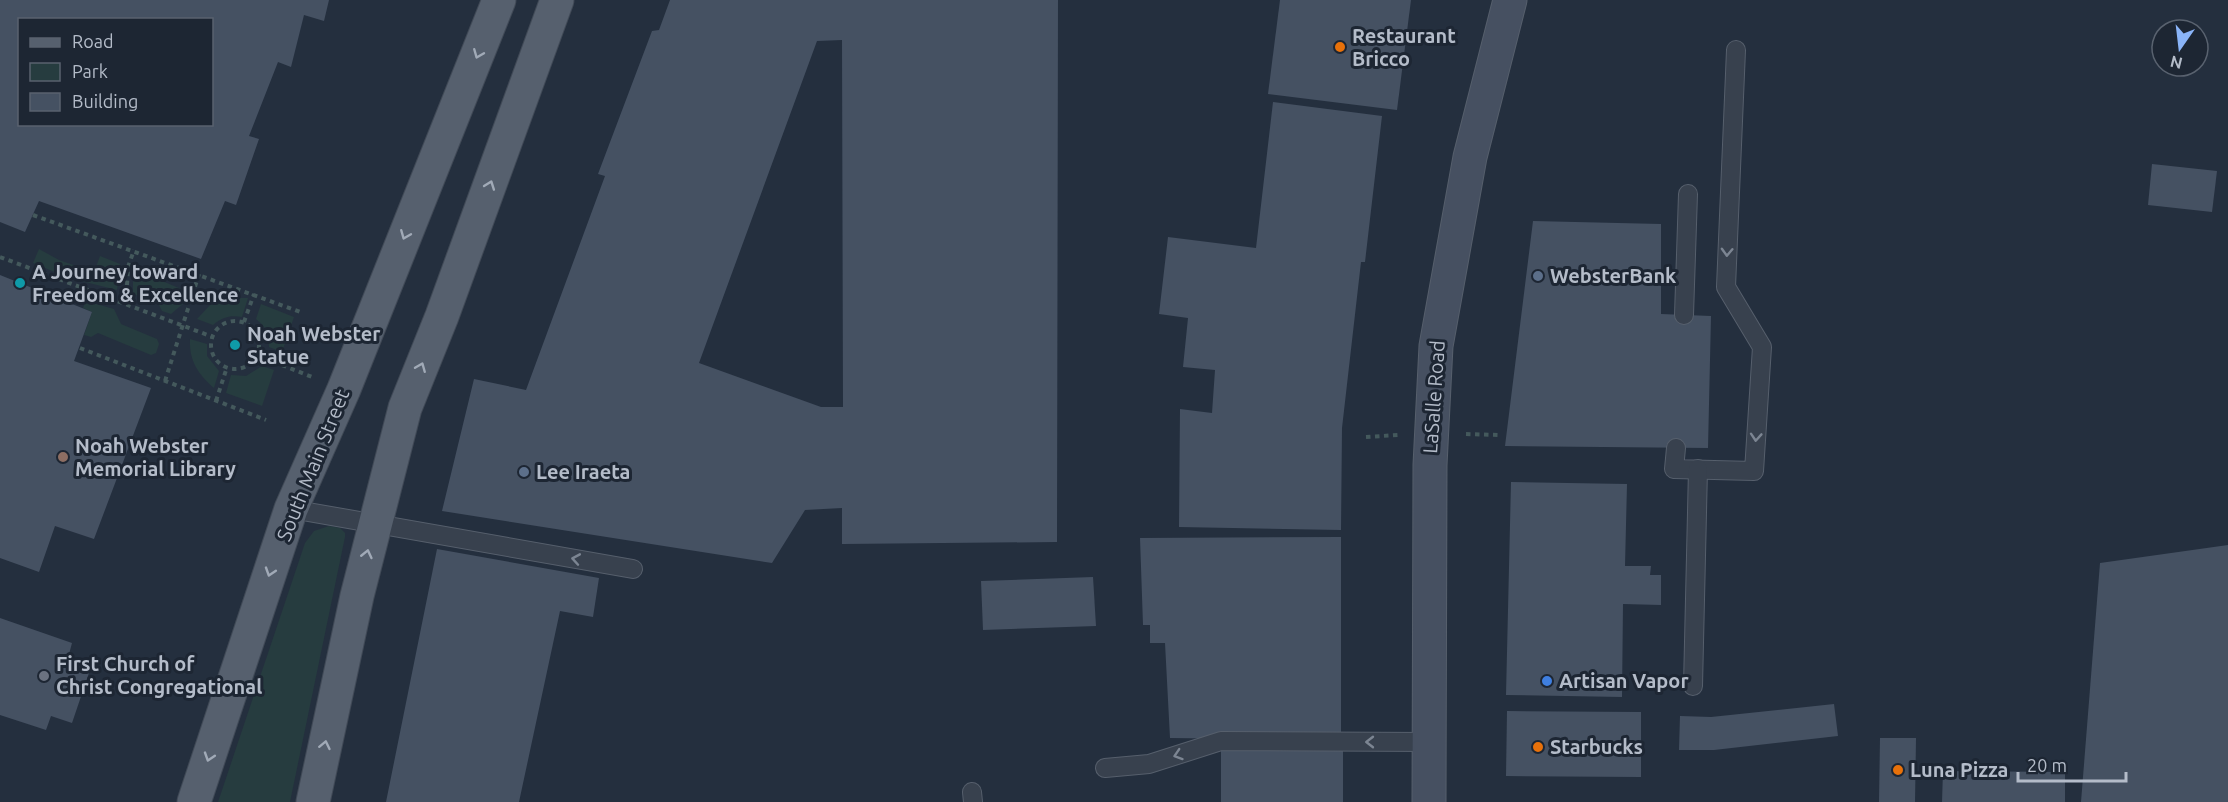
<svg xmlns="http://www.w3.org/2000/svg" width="2228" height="802" font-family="Ubuntu,sans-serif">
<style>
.green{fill:#263c3f}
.building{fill:#455162;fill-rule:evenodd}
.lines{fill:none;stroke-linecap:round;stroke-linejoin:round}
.lane-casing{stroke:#565f6c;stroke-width:20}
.secondary-casing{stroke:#565f6c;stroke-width:35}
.primary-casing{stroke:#414a57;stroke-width:35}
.path{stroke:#44595c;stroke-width:4;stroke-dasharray:4.5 4.5;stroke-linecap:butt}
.lane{stroke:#38414e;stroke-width:18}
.secondary{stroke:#465061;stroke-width:33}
.primary{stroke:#56606e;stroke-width:33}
.oneway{stroke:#a1aab7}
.oneway2{stroke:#7c8592}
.food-dot{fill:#e8710a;stroke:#1d2633;stroke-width:2}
.service-dot{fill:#5c6f8a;stroke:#1d2633;stroke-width:2}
.culture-dot{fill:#0f9aa8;stroke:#1d2633;stroke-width:2}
.education-dot{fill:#8d6e63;stroke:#1d2633;stroke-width:2}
.worship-dot{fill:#6b7280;stroke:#1d2633;stroke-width:2}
.shop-dot{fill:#3f7fe0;stroke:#1d2633;stroke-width:2}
.labels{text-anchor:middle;stroke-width:6;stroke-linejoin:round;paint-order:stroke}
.poi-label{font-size:20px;font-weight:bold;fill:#b4bcc9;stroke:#1d2633;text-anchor:start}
.street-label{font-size:20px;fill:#b4bcc9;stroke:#1d2633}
</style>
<rect width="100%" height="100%" fill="#242f3e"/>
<g class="green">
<path d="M39 249 59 260 94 272 100 256 120 264C117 273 119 280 117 290L69 278 33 263Z"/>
<polygon points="136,270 186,291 184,303 171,314 162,311 158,303 133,294 133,282"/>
<path d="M226 298H248L242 317C230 315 223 317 213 325L197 319 212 303Z"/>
<polygon points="89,302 114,309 121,324 157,339 159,344 156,353 151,355 98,333 91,337 84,335 92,312 83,308 85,303"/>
<path d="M261 304 294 317 282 352 269 347C269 333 267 328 256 319Z"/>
<path d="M190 339 207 344V356L219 371 214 388C198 374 189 361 190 339Z"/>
<polygon points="262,366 274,370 262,406 226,393 231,375 246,376"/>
<polygon points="329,526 340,528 345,533 345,537 290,802 218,802 305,543 314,531"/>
</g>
<g class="building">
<path d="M0 0H329L324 21 304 15 291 67 278 62 249 136 259 139 236 205 225 201 201 259 39 201 25 232 0 222ZM20 20H212V124H20Z"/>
<path d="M670 0H1058L1057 542 842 544V508L805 510 772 563 442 511 474 379 526 390 605 176 598 174 652 31 659 30ZM842 40 843 407H821L699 363 817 41Z"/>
<polygon points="1280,0 1411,0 1397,110 1268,94"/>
<polygon points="1273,102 1382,116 1365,262 1361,262 1342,428 1341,530 1179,527 1180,409 1212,413 1215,370 1183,367 1188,318 1159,314 1168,237 1256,248"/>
<polygon points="2152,164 2217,171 2212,212 2148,205"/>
<polygon points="1533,221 1661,224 1661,314 1711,316 1708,448 1505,446"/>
<polygon points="0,275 92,312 74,361 151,388 94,539 55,526 39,572 0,558"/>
<polygon points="1511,482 1627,484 1625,566 1651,566 1650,575 1661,575 1661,605 1623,604 1622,697 1506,695"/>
<polygon points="1341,537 1341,740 1170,738 1165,643 1150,643 1150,625 1143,625 1140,538"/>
<polygon points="2228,545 2228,802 2081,802 2100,563"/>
<polygon points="437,549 599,578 593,617 560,611 519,802 386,802"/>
<polygon points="1093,577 1096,626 983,630 981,581"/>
<polygon points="0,618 72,643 68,658 91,667 72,723 51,716 46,730 0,715"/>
<polygon points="1834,704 1838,736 1714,750 1679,750 1680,716 1711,717"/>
<polygon points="1507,711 1641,712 1641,777 1506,776"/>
<polygon points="1880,738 1916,738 1915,802 1879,802"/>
<rect x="1221" y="748" width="122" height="54"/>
<polygon points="1943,771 2065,772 2065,802 1942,802"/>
</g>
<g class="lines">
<g class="lane-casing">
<g id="lane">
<polyline points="1684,315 1688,194"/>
<polyline points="1676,448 1674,469 1754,471 1762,347 1726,287 1736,50"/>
<polyline points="291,509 633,569"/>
<polyline points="1693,686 1698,469"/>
<polyline points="1105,768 1149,764 1221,741 1429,742"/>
<polyline points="972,792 973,802"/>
</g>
</g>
<g class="secondary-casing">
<polyline id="secondary" points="1429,802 1430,465 1436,346 1470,157 1510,0"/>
</g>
<g class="primary-casing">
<g id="primary">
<polyline points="194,802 291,509 344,389 499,0"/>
<polyline points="313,802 357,596 405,408 442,316 557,0"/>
</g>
</g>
<g class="path">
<polyline points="33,215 303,313"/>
<polyline points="0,257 213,337"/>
<polyline points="126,303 128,267 134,250"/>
<circle cx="235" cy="345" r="24"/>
<polyline points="244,322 254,294"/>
<polyline points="80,348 266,420"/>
<polyline points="257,355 312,377"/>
<polyline points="165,381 199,274"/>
<polyline points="216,401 227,367"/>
<polyline points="1466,434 1498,435"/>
<polyline points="1366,437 1398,435"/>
</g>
<use href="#lane" class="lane"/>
<use href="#secondary" class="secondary"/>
<use href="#primary" class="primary"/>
</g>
<defs><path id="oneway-chevron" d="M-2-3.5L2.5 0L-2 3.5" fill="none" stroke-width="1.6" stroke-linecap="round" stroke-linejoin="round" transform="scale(1.5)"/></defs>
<g class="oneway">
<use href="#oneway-chevron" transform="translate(478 54) rotate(112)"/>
<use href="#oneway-chevron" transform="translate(490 185) rotate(-70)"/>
<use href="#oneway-chevron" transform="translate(405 235) rotate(112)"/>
<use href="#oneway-chevron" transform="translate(421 367) rotate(-68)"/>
<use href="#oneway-chevron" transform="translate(367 554) rotate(-77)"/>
<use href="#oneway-chevron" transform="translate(270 572) rotate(108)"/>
<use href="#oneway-chevron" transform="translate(325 745) rotate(-78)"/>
<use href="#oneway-chevron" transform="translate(209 757) rotate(108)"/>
</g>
<g class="oneway2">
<use href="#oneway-chevron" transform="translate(1727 252) rotate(92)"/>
<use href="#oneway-chevron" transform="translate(1756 437) rotate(94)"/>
<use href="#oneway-chevron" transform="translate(576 559) rotate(-170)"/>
<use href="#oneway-chevron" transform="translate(1370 742) rotate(-180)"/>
<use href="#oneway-chevron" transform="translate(1178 755) rotate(162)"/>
</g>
<g class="food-dot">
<circle cx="1340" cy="47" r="6"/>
<circle cx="1538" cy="747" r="6"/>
<circle cx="1898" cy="770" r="6"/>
</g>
<g class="service-dot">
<circle cx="1538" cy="276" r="6"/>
<circle cx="524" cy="472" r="6"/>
</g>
<g class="culture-dot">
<circle cx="20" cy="283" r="6"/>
<circle cx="235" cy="345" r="6"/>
</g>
<circle class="education-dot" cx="63" cy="457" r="6"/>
<circle class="worship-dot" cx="44" cy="676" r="6"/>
<circle class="shop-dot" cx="1547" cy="681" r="6"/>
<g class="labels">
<g class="poi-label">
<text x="1352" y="43">Restaurant<tspan x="1352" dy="23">Bricco</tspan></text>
<text x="32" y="279">A Journey toward<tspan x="32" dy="23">Freedom &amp; Excellence</tspan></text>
<text x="1550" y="283">WebsterBank</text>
<text x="247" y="341">Noah Webster<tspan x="247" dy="23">Statue</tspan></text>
<text x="75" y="453">Noah Webster<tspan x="75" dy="23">Memorial Library</tspan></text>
<text x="536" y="479">Lee Iraeta</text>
<text x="56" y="671">First Church of<tspan x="56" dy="23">Christ Congregational</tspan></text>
<text x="1559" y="688">Artisan Vapor</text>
<text x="1550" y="754">Starbucks</text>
<text x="1910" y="777">Luna Pizza</text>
</g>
<g class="street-label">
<text transform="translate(1434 397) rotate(-86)" y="7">LaSalle Road</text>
<text transform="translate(313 465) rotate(-68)" y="7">South Main Street</text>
</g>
</g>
<rect x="18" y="18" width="195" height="108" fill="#1d2633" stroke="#59626f" stroke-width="1.5"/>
<rect x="30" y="38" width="30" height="9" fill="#56606e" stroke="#59626f" stroke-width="1.5"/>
<text x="72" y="48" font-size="18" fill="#b4bcc9">Road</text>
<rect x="30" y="63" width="30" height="18" fill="#263c3f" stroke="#59626f" stroke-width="1.5"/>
<text x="72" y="78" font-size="18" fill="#b4bcc9">Park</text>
<rect x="30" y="93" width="30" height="18" fill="#455162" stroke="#59626f" stroke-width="1.5"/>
<text x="72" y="108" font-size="18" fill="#b4bcc9">Building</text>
<g transform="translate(2180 48) rotate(194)"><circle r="28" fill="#1d2633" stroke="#59626f" stroke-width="1.5"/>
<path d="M0-4.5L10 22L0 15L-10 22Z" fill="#8ab4f8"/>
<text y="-9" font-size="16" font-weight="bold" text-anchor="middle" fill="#b4bcc9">N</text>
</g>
<path d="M2018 772v9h108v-9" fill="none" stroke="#b4bcc9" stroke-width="3"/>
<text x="2027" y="772" font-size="18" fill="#b4bcc9" stroke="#1d2633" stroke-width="4.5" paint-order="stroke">20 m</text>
</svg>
